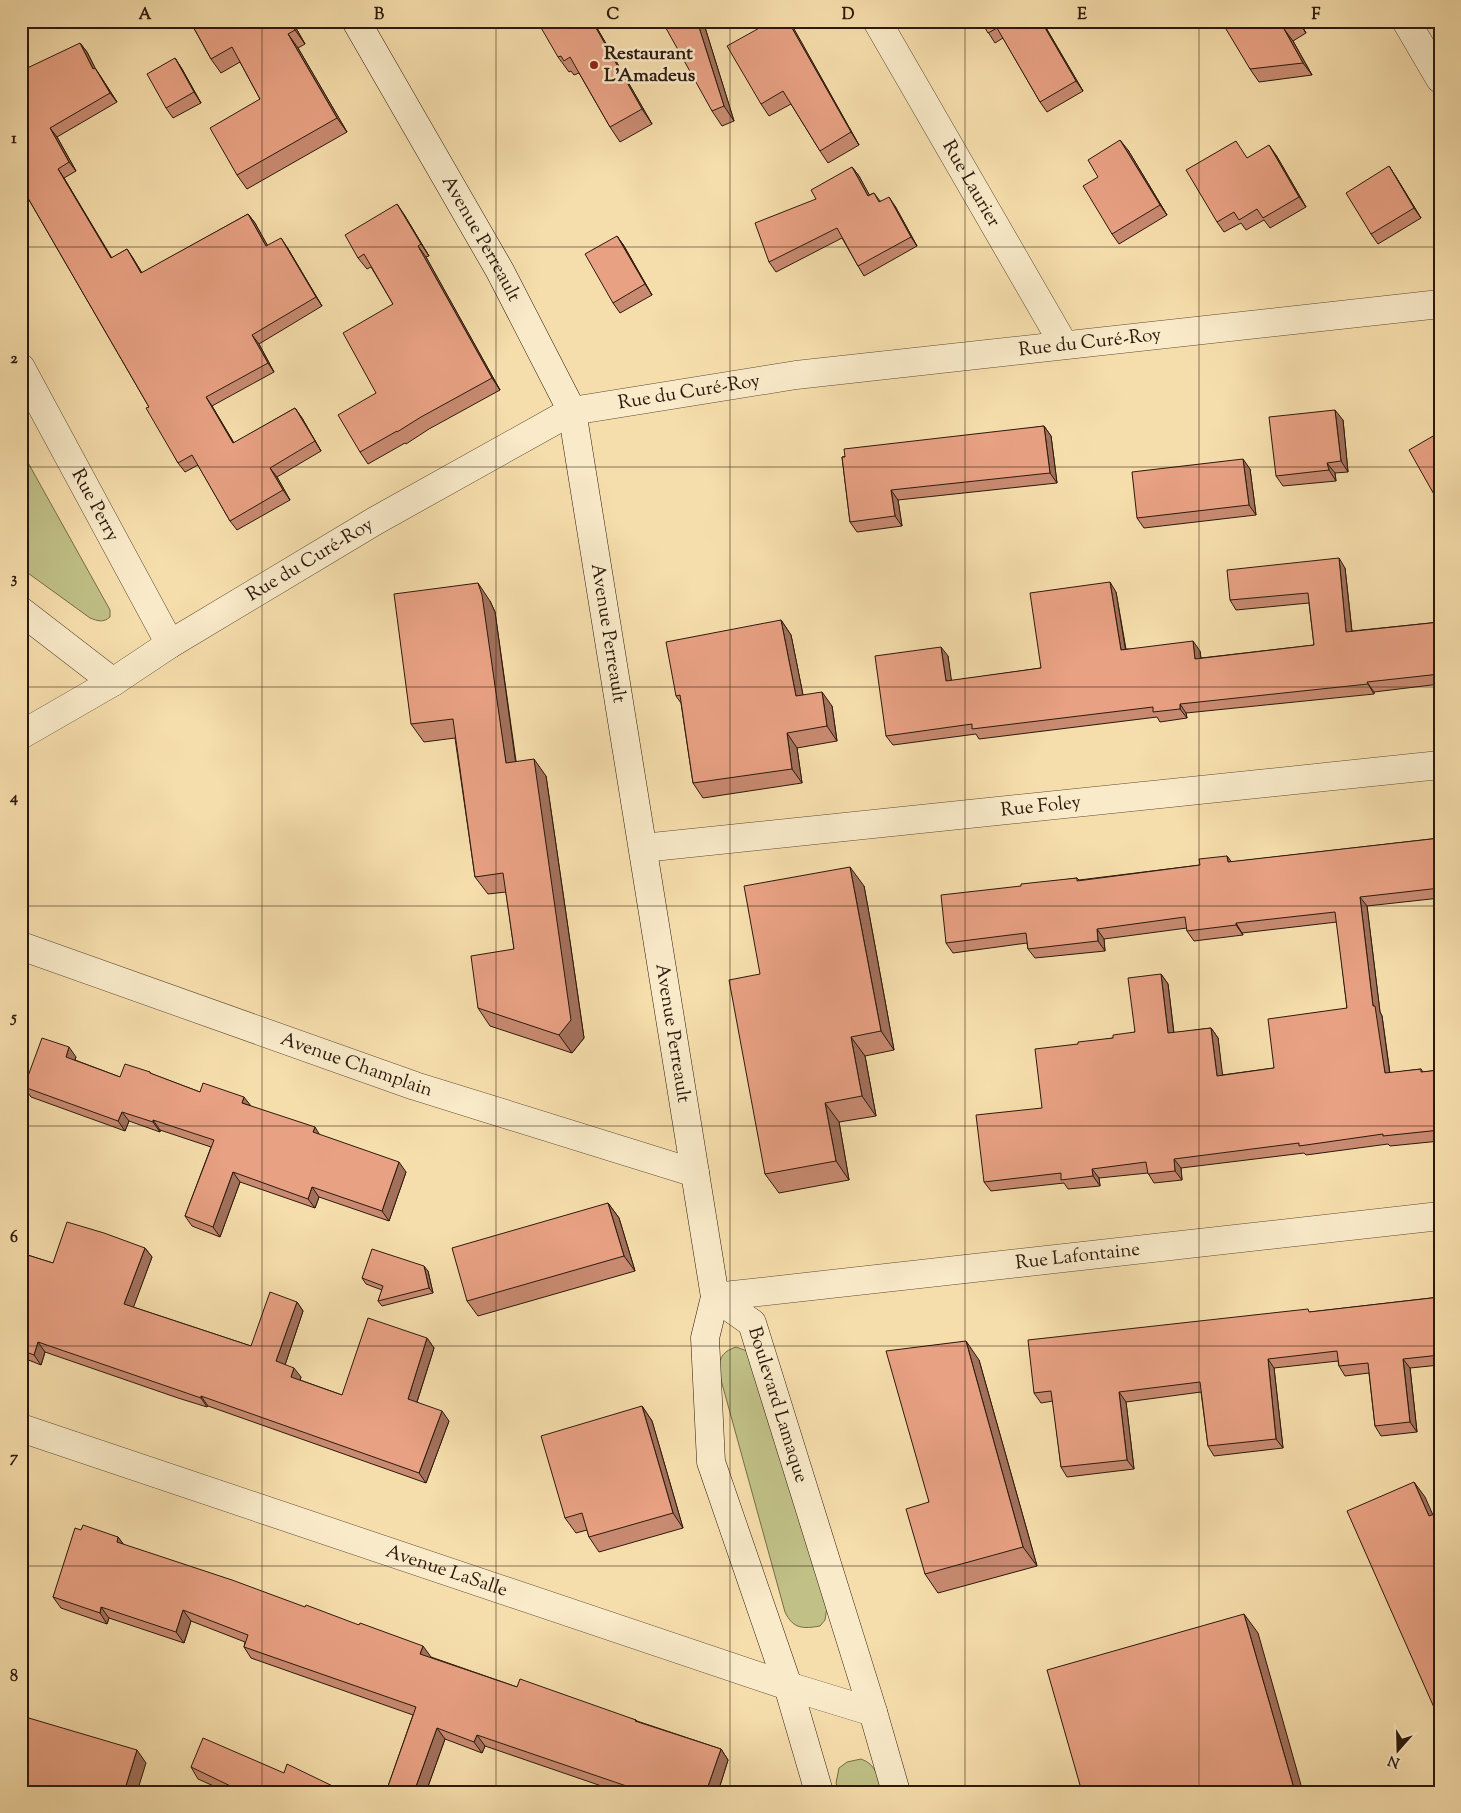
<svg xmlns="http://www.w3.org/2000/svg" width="1461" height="1813" viewBox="0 0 1461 1813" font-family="'Sorts Mill Goudy',serif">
<rect width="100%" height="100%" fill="#f6deac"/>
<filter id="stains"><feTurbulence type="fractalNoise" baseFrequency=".004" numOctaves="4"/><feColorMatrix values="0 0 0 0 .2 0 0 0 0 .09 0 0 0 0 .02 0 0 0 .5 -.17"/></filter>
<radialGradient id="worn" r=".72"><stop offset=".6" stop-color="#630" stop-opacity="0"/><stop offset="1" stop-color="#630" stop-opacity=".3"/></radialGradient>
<g fill="#c0c087" stroke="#766c4a">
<path d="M21 450 110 610V617C103 623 98 621 90 618L21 568Z"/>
<path d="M736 1347 750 1352 827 1607 825 1620 820 1626C803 1629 793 1629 785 1612L718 1369C720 1356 724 1351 736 1347Z"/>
<path d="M861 1759C876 1764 879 1778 883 1792H839L836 1783 839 1768 847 1762Z"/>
</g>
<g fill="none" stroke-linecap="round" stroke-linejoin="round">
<defs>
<g id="street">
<path id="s1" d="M877 21 1064 345"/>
<polyline points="1406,21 1440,79"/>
<path id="s2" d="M21 368 170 644"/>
<polyline points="21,611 113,682"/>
<path id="s3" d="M21 735 113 682 170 644 375 521 572 411 796 375 1440 304"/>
<path id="s4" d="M643 848 1440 765"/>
<path id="s5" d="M21 946 415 1086 695 1173"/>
<path id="s6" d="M715 1297 1440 1216"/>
<path id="s7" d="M21 1428 788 1686 873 1712"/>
</g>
<g id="secondary">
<path id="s8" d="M356 21 500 271 572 411 715 1297 705 1338 711 1462 788 1686 819 1792"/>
<path id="s9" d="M715 1297 752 1323 873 1712 896 1792"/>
</g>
</defs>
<use href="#street" stroke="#5e4a34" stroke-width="29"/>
<use href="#secondary" stroke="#2c190c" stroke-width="29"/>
<use href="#street" stroke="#f9eac9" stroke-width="28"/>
<use href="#secondary" stroke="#f9eac9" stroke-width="28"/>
</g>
<g fill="#c88a71" stroke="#2c190c">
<polygon points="21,21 34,21 21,28"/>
<polygon points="190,21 292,21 305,44 298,48 347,132 247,189 237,175 260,99 240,62 221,73 211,59"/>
<polygon points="593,21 652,124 620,142 610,127 579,73 574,75 571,71 569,72 558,57"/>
<polygon points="703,21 734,121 722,126 712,111"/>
<polygon points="772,21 789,21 859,145 828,163 820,151 791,104 769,116 761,104"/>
<polygon points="981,21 1042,21 1083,91 1047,112 1040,102 1003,38 995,43"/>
<polygon points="1240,21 1299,21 1306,33 1293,41 1312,75 1259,82 1250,69"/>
<polygon points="80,43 87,52 95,68 101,77 117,102 57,137 76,171 64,178 112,258 127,249 142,273 248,214 255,223 267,246 287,247 322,306 259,344 274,372 212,406 234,443 295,408 302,418 321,451 277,477 290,500 237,530 230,521 198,465 185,472 178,463 149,407 21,186"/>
<polygon points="175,58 182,69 201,103 173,118 166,108"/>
<polygon points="1128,150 1167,215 1119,244 1112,234 1098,177"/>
<polygon points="1276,155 1306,207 1270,228 1264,220 1246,230 1241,223 1224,232 1217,222 1247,158"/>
<polygon points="1389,166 1396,177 1421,218 1378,244 1371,234"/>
<polygon points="852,167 859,176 869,195 874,193 880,201 895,206 917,246 864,276 858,266 842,238 776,272 769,262 816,199"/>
<polygon points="397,204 405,216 429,256 426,257 500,390 429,429 406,444 405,443 368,464 360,452 376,393 393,304 371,267 367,269 358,258"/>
<polygon points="617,236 624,246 652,295 620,313 613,303"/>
<polygon points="1343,420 1348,472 1335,473 1336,481 1283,486 1276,476"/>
<polygon points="1044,426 1051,436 1057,483 898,500 902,526 857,532 850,522 842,457"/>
<polygon points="1250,469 1256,515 1144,528 1137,518"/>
<polygon points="1345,568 1352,631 1440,622 1440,684 1374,692 1374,694 1186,713 1187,718 1160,722 1157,717 979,739 976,734 893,745 886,736 948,656 951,681 1041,668 1116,592 1126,649 1200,651 1201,658 1314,645 1309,603 1236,610 1230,600"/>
<polygon points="490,601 495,612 516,761 546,776 584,1038 572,1053 490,1026 478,1008 514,949 506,892 488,894 475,877 455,738 424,742 411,724"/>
<polygon points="781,620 791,635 803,695 832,706 837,741 797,748 802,783 703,798 693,783 681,703 676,696"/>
<polygon points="1440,838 1440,898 1367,906 1380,1012 1382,1016 1390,1073 1421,1069 1423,1072 1440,1070 1440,1141 1390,1146 1388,1144 1306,1155 1304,1153 1181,1168 1182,1180 1154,1183 1148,1173 1099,1178 1100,1186 1068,1189 1064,1183 991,1191 984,1182 1042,1108 1078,1044 1113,1038 1135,1032 1161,974 1168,984 1174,1033 1211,1028 1218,1038 1222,1075 1274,1068 1347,1008 1337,922 1242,933 1243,935 1194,941 1187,931 1187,928 1104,939 1105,951 1035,958 1028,949 1027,943 953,953 946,943 1021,886 1077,878 1079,880 1200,865 1227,856 1231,862"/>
<polygon points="864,886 894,1050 865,1056 876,1116 839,1122 849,1180 779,1193 765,1174 760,974"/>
<polygon points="76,1057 75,1060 120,1077 150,1072 152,1074 200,1092 250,1106 406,1172 389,1221 319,1197 315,1208 240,1182 220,1237 192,1226 185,1216 211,1147 160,1130 160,1132 129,1121 125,1131 31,1097 24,1087"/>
<polygon points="608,1203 619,1218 635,1271 478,1316 467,1301"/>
<polygon points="145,1248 152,1257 133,1307 251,1346 297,1302 303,1311 285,1365 301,1377 300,1380 342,1395 427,1338 434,1348 417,1402 449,1421 426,1483 208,1406 207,1407 178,1398 45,1352 41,1365 21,1357 21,1253 53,1263"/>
<polygon points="428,1271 433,1293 382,1306 378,1301 382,1290 366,1284 362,1278"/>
<polygon points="1440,1297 1440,1365 1410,1368 1417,1432 1381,1436 1375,1426 1369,1373 1345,1376 1339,1366 1338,1361 1274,1368 1283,1448 1214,1456 1208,1446 1201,1392 1126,1402 1134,1469 1067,1477 1061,1467 1053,1401 1041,1403 1034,1393 1310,1312"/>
<polygon points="979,1360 1037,1566 938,1593 925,1574 929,1502"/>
<polygon points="642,1406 652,1421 683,1528 599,1552 589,1537 587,1530 576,1533 565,1518"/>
<polygon points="81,1530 118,1537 124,1545 431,1657 517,1687 636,1720 637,1721 721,1749 728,1760 718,1792 619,1792 485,1746 482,1753 445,1739 426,1792 386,1792 413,1715 251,1658 244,1647 245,1642 191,1621 184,1643 109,1618 107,1624 61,1608 53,1597"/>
<polygon points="191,1767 284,1773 345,1792 227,1792 198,1779"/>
</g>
<g fill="#a2715c" stroke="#2c190c">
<polygon points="290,21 292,21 305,44 295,30"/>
<polygon points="592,21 593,21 652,124 642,109"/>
<polygon points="697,21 703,21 734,121 724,106"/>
<polygon points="788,21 789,21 793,27 859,145 851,132"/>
<polygon points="1041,21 1042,21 1083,91 1076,81"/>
<polygon points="1298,21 1299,21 1306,33"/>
<polygon points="1284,29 1293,41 1312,75 1303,63"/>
<polygon points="288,34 298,48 347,132 337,118"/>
<polygon points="80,43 87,52 100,78 93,69"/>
<polygon points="175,58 182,69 201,103 194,92"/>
<polygon points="95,68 101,77 117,102 110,93"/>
<polygon points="50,128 57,137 76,171 69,162"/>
<polygon points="1120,140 1128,150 1167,215 1160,205"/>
<polygon points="1269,145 1276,155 1306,207 1299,197"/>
<polygon points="1389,166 1396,177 1421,218 1414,208"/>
<polygon points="852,167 859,176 875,205 868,196"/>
<polygon points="58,169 64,178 117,268 111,258"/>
<polygon points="889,197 895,206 917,246 911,237"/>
<polygon points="397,204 405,216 429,256 421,244"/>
<polygon points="248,214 255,223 273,255 266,246"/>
<polygon points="617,236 624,246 652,295 645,284"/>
<polygon points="281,238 287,247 322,306 316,297"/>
<polygon points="418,246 426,257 500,390 492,378"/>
<polygon points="127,249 133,258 148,283 141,273"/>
<polygon points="252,335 259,344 274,372 268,363"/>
<polygon points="206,397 212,406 240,453 233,443"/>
<polygon points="295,408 302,418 321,451 315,441"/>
<polygon points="1335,410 1343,420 1348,472 1341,461"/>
<polygon points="1044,426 1051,436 1057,483 1050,473"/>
<polygon points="1243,459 1250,469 1256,515 1249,505"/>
<polygon points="1327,463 1335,473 1336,481 1329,470"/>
<polygon points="270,468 277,477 290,500 283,490"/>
<polygon points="891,490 898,500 902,526 895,516"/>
<polygon points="1339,558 1345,568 1353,642 1346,632"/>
<polygon points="1110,582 1116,592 1127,659 1121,650"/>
<polygon points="478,583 490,601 495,612 518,780 506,763"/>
<polygon points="781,620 791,635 806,710 796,696"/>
<polygon points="1193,641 1200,651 1202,668 1195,659"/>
<polygon points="941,647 948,656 953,691 946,681"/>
<polygon points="1367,682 1374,692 1374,694 1368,684"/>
<polygon points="822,692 832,706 837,741 827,726"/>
<polygon points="1180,704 1186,713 1187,718 1180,709"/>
<polygon points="787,733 797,748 802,783 792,769"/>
<polygon points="534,759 546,776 584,1038 572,1053 559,1035"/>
<polygon points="1227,856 1234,865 1228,862"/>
<polygon points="850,867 864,886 894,1050 881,1031"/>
<polygon points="1360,897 1367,906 1380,1012 1382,1016 1391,1083 1385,1073 1373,1006"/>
<polygon points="1236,923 1242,933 1243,935 1236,925"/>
<polygon points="1097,929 1104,939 1105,951 1098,941"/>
<polygon points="1161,974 1168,984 1175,1043 1168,1033"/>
<polygon points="1211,1028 1218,1038 1224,1086 1217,1076"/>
<polygon points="851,1037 865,1056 876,1116 862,1096"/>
<polygon points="69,1047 76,1057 72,1067 66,1057"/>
<polygon points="244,1097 251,1106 242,1103"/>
<polygon points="825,1103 839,1122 849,1180 836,1161"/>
<polygon points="122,1112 129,1121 125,1131 118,1121"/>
<polygon points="153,1120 160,1130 160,1132 153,1122"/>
<polygon points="315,1127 321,1137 313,1132"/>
<polygon points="1174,1159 1181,1168 1182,1180 1175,1171"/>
<polygon points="399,1162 406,1172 389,1221 382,1211"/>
<polygon points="1092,1169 1099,1178 1100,1186 1093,1176"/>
<polygon points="233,1172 240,1182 220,1237 213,1227"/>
<polygon points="312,1187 319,1197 315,1208 308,1199"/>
<polygon points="608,1203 619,1218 635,1271 624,1256"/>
<polygon points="145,1248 152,1257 131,1314 124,1304"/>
<polygon points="424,1266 428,1271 433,1293 429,1288"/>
<polygon points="297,1302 303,1311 283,1371 276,1361"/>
<polygon points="427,1338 434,1348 415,1408 408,1399"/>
<polygon points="966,1341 979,1360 1037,1566 1023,1547"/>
<polygon points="38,1342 45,1352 41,1365 34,1355"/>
<polygon points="1268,1359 1274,1368 1283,1448 1276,1439"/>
<polygon points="1403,1359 1410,1368 1417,1432 1410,1422"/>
<polygon points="294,1368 301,1377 298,1387 291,1377"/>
<polygon points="1119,1392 1126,1402 1134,1469 1127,1460"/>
<polygon points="201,1396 208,1406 207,1407 201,1398"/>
<polygon points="642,1406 652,1421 683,1528 673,1513"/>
<polygon points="442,1411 449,1421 426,1483 419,1473"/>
<polygon points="1414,1482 1425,1497 1440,1531 1429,1516"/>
<polygon points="21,1510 28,1519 21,1539"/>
<polygon points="118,1537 126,1548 117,1542"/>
<polygon points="101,1607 109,1618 107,1624 100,1613"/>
<polygon points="183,1610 191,1621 184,1643 176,1632"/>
<polygon points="1244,1614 1258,1633 1303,1792 1295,1792"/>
<polygon points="423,1646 431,1657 428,1665 420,1654"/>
<polygon points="437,1728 445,1739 426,1792 414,1792"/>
<polygon points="477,1735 485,1746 482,1753 474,1742"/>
<polygon points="721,1749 728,1760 718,1792 706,1792"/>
<polygon points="137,1750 146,1763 137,1792 124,1792"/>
</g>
<g fill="#e8a183" stroke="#2c190c">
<polygon points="190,21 290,21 295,30 288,34 337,118 237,175 210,128 260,99 232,47 211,59"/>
<polygon points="541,21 592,21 642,109 610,127 570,57 564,61 561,56 558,57 540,26 543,24"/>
<polygon points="662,21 697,21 724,106 712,111"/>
<polygon points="772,21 788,21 851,132 820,151 783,91 761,104 727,46"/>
<polygon points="981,21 1041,21 1076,81 1040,102 997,28 988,33"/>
<polygon points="1240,21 1297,21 1284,29 1303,63 1250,69 1226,29"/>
<polygon points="80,43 93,69 95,68 110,93 50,128 69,162 58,169 111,258 127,249 141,273 248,214 266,246 281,238 316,297 252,335 268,363 206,397 233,443 295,408 315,441 270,468 283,490 230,521 192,455 178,463 146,408 149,407 21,186 21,71"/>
<polygon points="175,58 194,92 166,108 147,74"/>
<polygon points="1120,140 1160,205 1112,234 1083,186 1098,177 1088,160"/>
<polygon points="1236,141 1247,158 1269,145 1299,197 1263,218 1257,209 1239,220 1234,212 1217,222 1186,170"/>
<polygon points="1389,166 1414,208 1371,234 1346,193"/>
<polygon points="852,167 868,196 874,193 879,202 889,197 911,237 858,266 837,228 769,262 755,223 816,199 811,190"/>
<polygon points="397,204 421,244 418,246 492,378 421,417 397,432 397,431 360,452 338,415 376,393 343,333 393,304 364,254 358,258 345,235"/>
<polygon points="617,236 645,284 613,303 585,254"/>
<polygon points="1335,410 1341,461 1327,463 1329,470 1276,476 1269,417"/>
<polygon points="1044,426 1050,473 891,490 895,516 850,522 842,457 845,457 844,449"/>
<polygon points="1440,432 1440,505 1409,450"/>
<polygon points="1243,459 1249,505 1137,518 1132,472"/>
<polygon points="1339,558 1346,632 1440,622 1440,674 1367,682 1368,684 1180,704 1180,709 1153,712 1153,707 972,729 972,724 886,736 875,656 941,647 946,681 1041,668 1030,593 1110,582 1121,650 1193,641 1195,659 1314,645 1308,593 1230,600 1227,570"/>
<polygon points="478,583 482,595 506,763 534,759 571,1020 559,1035 478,1008 471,956 514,949 503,873 475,877 453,719 411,724 394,594"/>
<polygon points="781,620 796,696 822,692 827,726 787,733 792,769 693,783 680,695 676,696 666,642"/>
<polygon points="1440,838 1440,888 1360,897 1373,1006 1375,1006 1385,1073 1421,1069 1421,1072 1440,1070 1440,1130 1383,1136 1383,1134 1299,1146 1299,1143 1174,1159 1175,1171 1148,1174 1146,1162 1092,1169 1093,1176 1061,1180 1061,1173 984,1182 976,1115 1042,1108 1035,1049 1078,1044 1078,1042 1113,1038 1113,1035 1135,1032 1128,978 1161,974 1168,1033 1211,1028 1217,1076 1274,1068 1268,1019 1347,1008 1335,912 1236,923 1236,925 1187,931 1185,917 1097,929 1098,941 1028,949 1026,933 946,943 941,895 1021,886 1021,884 1077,878 1077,881 1200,865 1199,859 1227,856 1228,862"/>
<polygon points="850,867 881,1031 851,1037 862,1096 825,1103 836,1161 765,1174 729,980 760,974 744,886"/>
<polygon points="42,1038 69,1047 66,1057 120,1077 125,1064 150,1072 150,1073 200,1092 203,1083 244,1097 242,1103 315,1127 313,1132 399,1162 382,1211 312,1187 308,1199 233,1172 213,1227 185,1216 214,1140 153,1120 153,1122 122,1112 118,1121 24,1087"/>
<polygon points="608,1203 624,1256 467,1301 452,1248"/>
<polygon points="67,1222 104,1233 145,1248 124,1304 251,1346 270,1292 297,1302 276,1361 294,1368 291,1377 342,1395 368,1318 427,1338 408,1399 442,1411 419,1473 201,1396 201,1398 172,1388 38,1342 34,1355 21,1350 21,1253 53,1263"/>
<polygon points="372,1249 424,1266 429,1288 378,1301 383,1286 362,1278"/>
<polygon points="1440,1297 1440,1355 1403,1359 1410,1422 1375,1426 1368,1363 1339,1366 1337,1351 1268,1359 1276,1439 1208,1446 1200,1382 1119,1392 1127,1460 1061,1467 1051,1391 1034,1393 1028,1340 1308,1309 1309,1312"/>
<polygon points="966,1341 1023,1547 925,1574 906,1509 929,1502 886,1351"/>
<polygon points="642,1406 673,1513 589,1537 582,1513 565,1518 541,1436"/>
<polygon points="1414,1482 1429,1516 1440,1512 1440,1721 1347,1511"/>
<polygon points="83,1525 118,1537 117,1542 232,1580 305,1607 306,1605 359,1625 360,1623 423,1646 420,1654 517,1687 520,1679 636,1720 635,1721 721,1749 706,1792 644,1792 477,1735 474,1742 437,1728 414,1792 386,1792 416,1707 244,1647 248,1635 183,1610 176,1632 101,1607 100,1613 53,1597 75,1528 81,1530"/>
<polygon points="1244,1614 1295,1792 1082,1792 1047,1670"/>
<polygon points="21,1713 22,1714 22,1716 137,1750 124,1792 21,1792"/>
<polygon points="203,1738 284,1773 287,1764 345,1792 243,1792 191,1767"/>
</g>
<path fill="none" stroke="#2c190c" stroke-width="1" stroke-opacity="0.55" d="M262 21V1792M496 21V1792M730 21V1792M965 21V1792M1199 21V1792M21 247H1440M21 467H1440M21 687H1440M21 906H1440M21 1126H1440M21 1346H1440M21 1566H1440"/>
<circle fill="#8f2418" stroke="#f9eac9" stroke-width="2" cx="594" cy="65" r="5"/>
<g text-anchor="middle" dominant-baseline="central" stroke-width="5" stroke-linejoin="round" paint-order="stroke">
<g font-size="19" font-weight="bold" fill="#2c190c" stroke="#f9eac9" text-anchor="start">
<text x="604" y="54">Restaurant<tspan x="604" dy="22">L'Amadeus</tspan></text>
</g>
<g font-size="19" fill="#2c190c" stroke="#f9eac9">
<text stroke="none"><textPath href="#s1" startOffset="188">Rue Laurier</textPath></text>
<text stroke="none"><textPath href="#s8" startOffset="251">Avenue Perreault</textPath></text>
<text stroke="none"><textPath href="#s3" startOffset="1162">Rue du Curé-Roy</textPath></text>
<text stroke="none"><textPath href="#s3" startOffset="758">Rue du Curé-Roy</textPath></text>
<text stroke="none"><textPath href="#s2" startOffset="156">Rue Perry</textPath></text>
<text stroke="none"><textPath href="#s3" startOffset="338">Rue du Curé-Roy</textPath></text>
<text stroke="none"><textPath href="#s8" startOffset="671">Avenue Perreault</textPath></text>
<text stroke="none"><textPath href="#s4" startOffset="400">Rue Foley</textPath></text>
<text stroke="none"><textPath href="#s8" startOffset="1076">Avenue Perreault</textPath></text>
<text stroke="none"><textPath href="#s5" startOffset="356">Avenue Champlain</textPath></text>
<text stroke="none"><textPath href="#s6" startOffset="365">Rue Lafontaine</textPath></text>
<text stroke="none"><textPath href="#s9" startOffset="131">Boulevard Lamaque</textPath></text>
<text stroke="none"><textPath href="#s7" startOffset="449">Avenue LaSalle</textPath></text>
</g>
</g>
<rect width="1461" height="1813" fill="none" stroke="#f6deac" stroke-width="55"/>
<g transform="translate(1398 1750) rotate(200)" stroke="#f9eac9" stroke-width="4" paint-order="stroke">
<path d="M0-4L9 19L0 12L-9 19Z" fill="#2c190c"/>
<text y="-8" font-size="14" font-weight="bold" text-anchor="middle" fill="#2c190c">N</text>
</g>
<rect x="28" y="28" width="1406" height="1758" fill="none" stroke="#2c190c" stroke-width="2"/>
<g font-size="16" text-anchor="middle" font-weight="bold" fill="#2c190c">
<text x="145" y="19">A</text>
<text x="379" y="19">B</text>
<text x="613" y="19">C</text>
<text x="848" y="19">D</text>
<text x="1082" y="19">E</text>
<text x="1316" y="19">F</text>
<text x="14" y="143">1</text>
<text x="14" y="363">2</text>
<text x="14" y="583">3</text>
<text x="14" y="802">4</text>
<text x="14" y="1022">5</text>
<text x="14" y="1242">6</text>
<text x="14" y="1462">7</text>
<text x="14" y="1681">8</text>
</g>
<rect width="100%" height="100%" filter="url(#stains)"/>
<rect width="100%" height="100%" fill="url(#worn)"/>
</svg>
